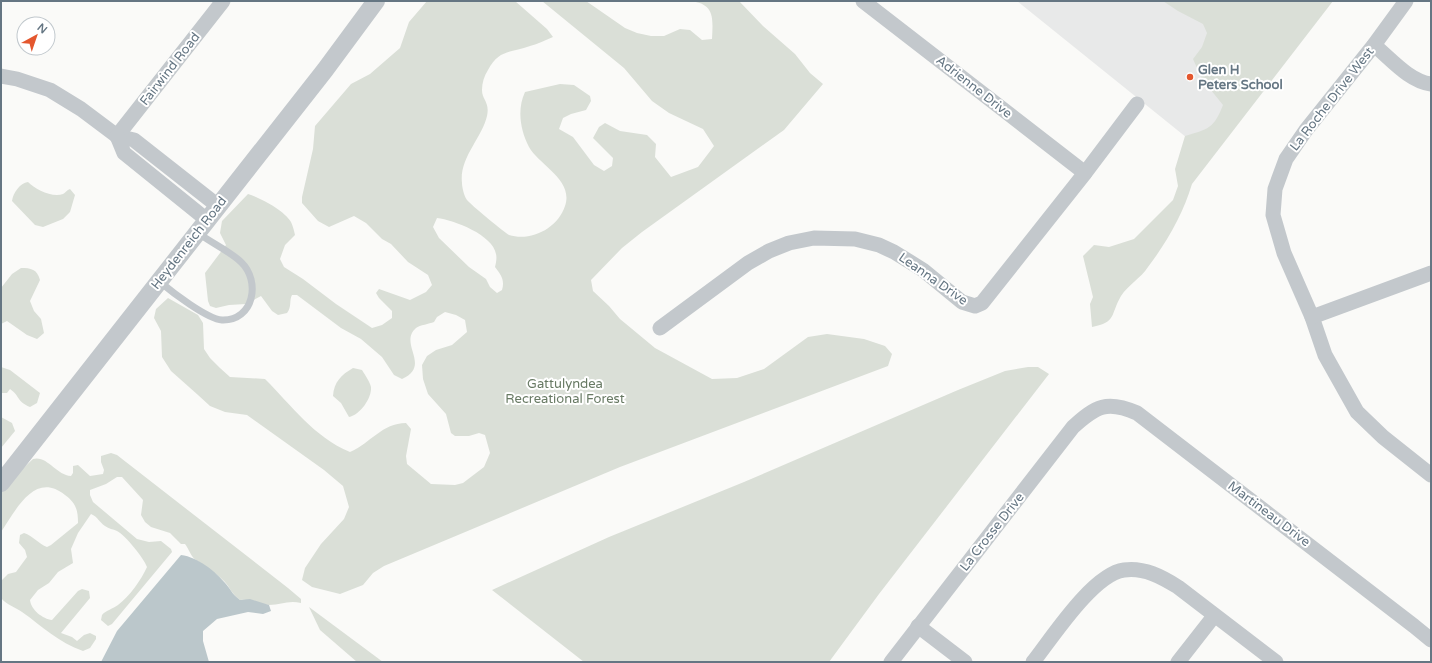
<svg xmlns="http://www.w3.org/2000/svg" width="1432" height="663" viewBox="0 0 1432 663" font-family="'Varela Round',sans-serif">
<rect width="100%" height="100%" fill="#fafaf8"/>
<polygon fill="#e8e9e9" points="1017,1 1327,1 1207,154"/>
<g fill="#dadfd7" fill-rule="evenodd">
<path d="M427 1H515L547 29 553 37C545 40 538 44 530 46 511 53 499 49 488 70 484 76 482 83 482 90 482 100 490 102 487 116 482 138 459 158 462 183 462 187 464 196 467 200 470 204 505 233 509 235 531 242 558 228 565 206 574 180 539 165 529 147 520 130 517 109 525 92L560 84 574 85 590 96 591 101 586 110 571 114 563 118 559 129 573 137 594 165 604 171 612 166 613 158 593 138 599 127 605 123 620 131 647 135 656 144 655 157 671 177 698 167 714 146 703 129 669 113 652 101 624 68 542 1H586L625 28 637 33 651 36H664L680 29 690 30 702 40 712 39C713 18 715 3 689 1H739L763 26 795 54 810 73 823 84 784 130 642 232 622 248 591 280 593 291 609 306 620 319 655 348 712 379 737 378 764 369 808 337 827 334 864 339 885 346 892 354 888 366 620 467 384 566 373 573 363 585 340 594 312 587 302 580 305 568 321 544 344 519 349 507 343 486 324 470 247 415 225 412 210 406 198 395 171 371 162 357 161 331 154 318 156 309 168 298 198 315 203 323 204 349 210 358 220 368 230 377 265 379C292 406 314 437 350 452 371 443 382 423 406 423L411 429 406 456 407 464 431 484 455 485 463 483 484 467 490 453 485 435 479 433 469 436H455L451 433 446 414 428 394 423 379 422 365 427 356 436 350 452 345 467 332 465 320 456 315 445 312 437 317 434 322C429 324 420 325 416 328 398 344 432 365 402 379L394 375 382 357 361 339 341 328 297 295H292C289 300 292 307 287 313L278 315 272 311 261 296 246 304 229 305 216 308 210 306 208 301 205 273 226 245 220 233 222 221 248 194C260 198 284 210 291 222 293 226 294 231 295 235L285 245 280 259 284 267 303 279 336 304 372 328 382 325 392 318V311L379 298 376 293 379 289 410 300 426 292 432 285 428 275 408 262 391 244 382 239 366 223 354 216 329 227 318 221 302 203V197L313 149 315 126 351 84 370 74 400 48 409 22ZM437 218C454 220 493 235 496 254 497 258 496 263 495 267 501 275 505 280 502 290L497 293 490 287 486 279 469 267 439 238 433 227Z"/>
<path d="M1163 1H1333L1192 184C1183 214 1167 242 1148 267 1141 278 1128 285 1121 296 1110 315 1117 322 1092 327L1090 304 1093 297 1083 256 1094 245 1109 247 1134 239 1173 200 1178 186 1175 169 1185 136C1209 129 1214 128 1223 105L1202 79 1193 59 1202 47 1207 33 1203 24 1178 11Z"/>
<path d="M28 182C35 189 52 198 63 194 65 193 67 190 70 189L75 195 70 212 63 219 43 227 35 225 12 201C13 193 20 183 28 182Z"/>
<path d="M21 268C31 268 37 269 40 280L30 301 34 311 41 319 44 333 37 339 27 335 7 321 1 324V288L12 274Z"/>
<path d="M1 367 10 370 40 393 37 403 30 407C16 401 21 397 10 389L7 393H1Z"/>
<polygon points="1028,367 1038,367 1049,374 879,594 829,662 584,662 492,590 609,537 744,482 958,390 1005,371"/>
<path d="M353 368 362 370C365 375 370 382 371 387 372 398 360 415 349 417L341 403 333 396C334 382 341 375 353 368Z"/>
<polygon points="1,417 12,423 15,431 1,448"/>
<path d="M111 453 117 455 288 588 301 599V603C288 600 281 605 269 605 259 604 251 599 240 600 231 593 231 589 224 581 216 573 205 566 196 560 191 557 189 549 185 544H181L170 533 151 527 145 522 141 515 143 500 122 477H117L106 484 90 490V495L93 502 137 539 149 542 161 541 171 549 172 552 112 624 108 626 101 620 102 615C106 610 113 609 118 605 130 596 141 580 147 567 144 558 125 535 117 531 113 529 109 529 105 526 99 522 98 517 91 514L78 533 71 549 73 563 58 572 49 583 38 590 30 600C31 610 43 619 52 620L78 591 82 589 89 591 90 598 61 633 72 637 77 641 84 635 90 633 96 636V639L90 648 83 651C59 643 42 626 22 612 15 607 7 605 1 598V581L8 574 16 572 27 557 25 550 19 543 20 535 24 533C33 536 39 544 47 547L51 545 78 523C78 510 76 503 65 495 34 470 15 512 1 532V489L33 459C47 455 56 475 71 476L73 473V466L78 465 90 476 103 474 104 470 101 462V456Z"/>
<polygon points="309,607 383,662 357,662 320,630"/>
</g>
<path fill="#bbc7cb" d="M181 555C198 557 216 572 226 584 232 591 231 593 240 600L250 599 269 605 271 611 263 614 248 612 217 619 203 631V641L209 662H101L117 631Z"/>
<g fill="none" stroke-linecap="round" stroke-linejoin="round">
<path stroke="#c3c8cc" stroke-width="7" d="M160 282C172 292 207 319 222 320 254 321 261 281 241 262 231 252 210 242 198 233"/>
<g stroke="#c3c8cc" stroke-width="15">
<polyline points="863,1 1085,173"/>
<polyline points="1406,1 1374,45 1306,130 1286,159 1275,189 1273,215 1284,253 1312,317 1325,355 1357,412 1383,437 1431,475"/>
<path d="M1374 45C1391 59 1409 81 1431 84"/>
<polyline points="1,76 17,79 50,90 81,109 117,136 134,140 218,206"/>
<polyline points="117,136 223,1"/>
<polyline points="117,136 124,153 207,220"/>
<polyline points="1312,317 1431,273"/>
<polyline points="660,328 748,263 769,251 789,243 814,238 855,239 879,245 894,252 923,270 962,302 975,306 982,303 1085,173 1137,104"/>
<polyline points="918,626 965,662"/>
<path d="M891 662 1073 427C1096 406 1107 400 1137 413L1414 626 1431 640"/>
<path d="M1033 662C1052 638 1093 574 1124 570 1144 567 1162 577 1178 587L1276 662"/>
<polyline points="1178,662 1214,616"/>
</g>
<polyline stroke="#c3c8cc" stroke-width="18" points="1,483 325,70 376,1"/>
</g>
<circle fill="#e4572e" stroke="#fff" stroke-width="1.5" cx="1190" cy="77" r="4"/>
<g text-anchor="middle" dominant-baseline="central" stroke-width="4" stroke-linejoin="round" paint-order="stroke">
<g font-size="13" fill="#657683" stroke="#fff">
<text transform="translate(170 69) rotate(-52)">Fairwind Road</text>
<text transform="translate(974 87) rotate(38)">Adrienne Drive</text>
<text transform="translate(1332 99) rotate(-52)">La Roche Drive West</text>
<text transform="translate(189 243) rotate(-52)">Heydenreich Road</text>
<text transform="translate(933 279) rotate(35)">Leanna Drive</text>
<text transform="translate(1269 514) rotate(37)">Martineau Drive</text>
<text transform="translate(992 532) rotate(-52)">La Crosse Drive</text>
</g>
<g font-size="13" font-weight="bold" fill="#657683" stroke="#fff" text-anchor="start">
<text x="1198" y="70">Glen H<tspan x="1198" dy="15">Peters School</tspan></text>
</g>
<g font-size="13" fill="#687a64" stroke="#fff">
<text x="565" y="384">Gattulyndea<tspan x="565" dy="15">Recreational Forest</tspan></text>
</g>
</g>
<rect width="1432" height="663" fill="none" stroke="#657683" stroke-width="4"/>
<g transform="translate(36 36) rotate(40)"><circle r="19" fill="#ffffff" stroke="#c1c8cd"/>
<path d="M0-3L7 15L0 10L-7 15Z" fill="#e4572e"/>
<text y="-6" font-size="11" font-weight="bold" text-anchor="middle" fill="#657683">N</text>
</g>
</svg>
